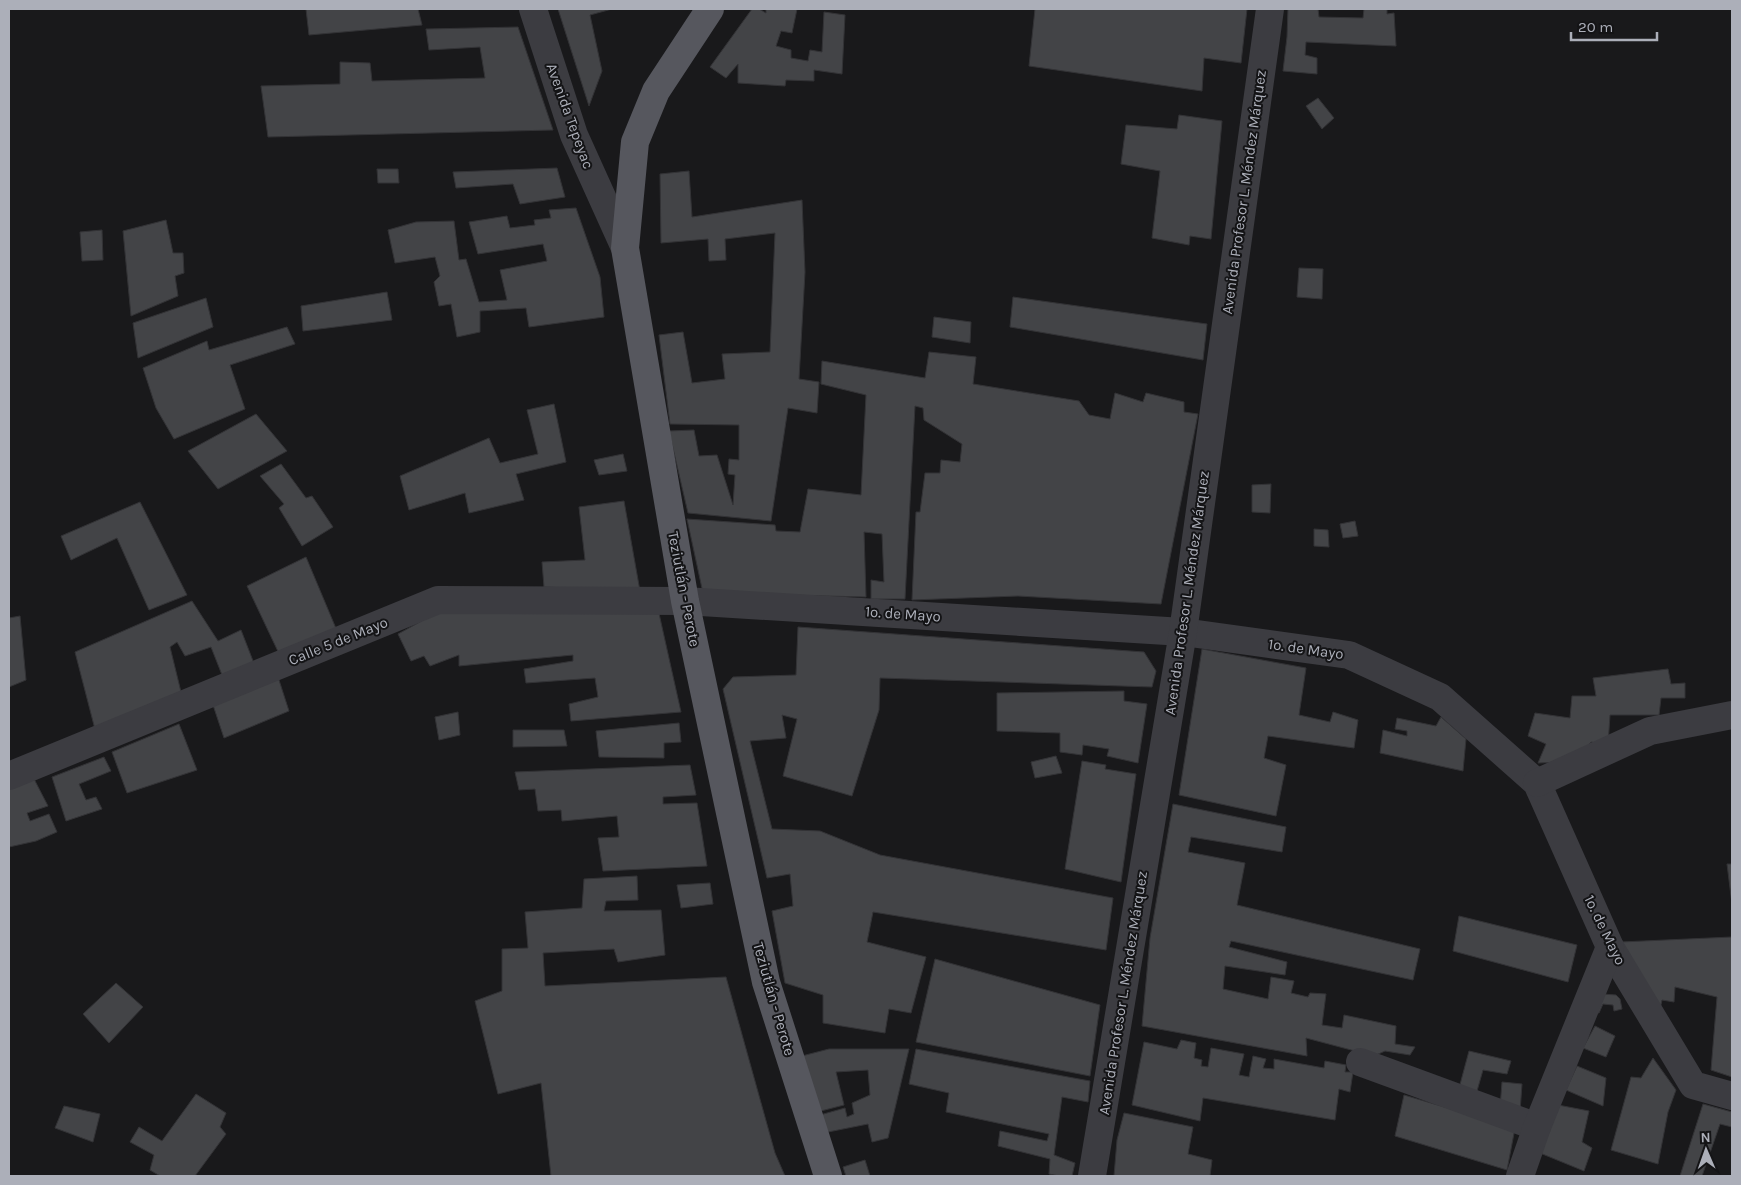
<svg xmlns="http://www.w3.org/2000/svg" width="1741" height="1185" viewBox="0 0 1741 1185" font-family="Karla,sans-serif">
<rect width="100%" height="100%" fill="#19191b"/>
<g fill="#434447" stroke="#333336">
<polygon points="306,9 418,9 422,25 309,35"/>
<polygon points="558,9 612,9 590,15 602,71 589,106"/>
<polygon points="752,9 759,9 766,13 766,9 797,9 792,33 781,31 776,46 791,50 791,58 808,61 810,50 822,52 824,12 845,15 842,74 814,70 814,81 786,80 785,86 738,83 738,64 726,78 710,67"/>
<polygon points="1035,9 1247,9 1241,63 1204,58 1202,91 1029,66"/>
<polygon points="1288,9 1318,9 1319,17 1363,18 1364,9 1387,9 1387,14 1394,13 1396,46 1306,42 1305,55 1317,58 1317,74 1283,71 1287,37"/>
<polygon points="518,27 553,130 268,137 261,86 340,84 340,62 370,63 372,81 485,78 480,47 429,50 426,29"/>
<polygon points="1318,98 1334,118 1322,129 1306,106"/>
<polygon points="1179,115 1222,121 1211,239 1190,236 1189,245 1152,238 1160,171 1121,164 1126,125 1177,129"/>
<polygon points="557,168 565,197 520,204 513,184 456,188 453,172"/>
<polygon points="377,169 398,169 399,183 378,183"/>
<polygon points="689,171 692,217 802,200 805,272 799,379 819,382 817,413 788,408 771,521 688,513 669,431 694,430 699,456 717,455 733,505 735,475 728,474 729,459 739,460 739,425 670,424 659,335 683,332 692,383 725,379 722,354 770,352 775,233 725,239 726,260 709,261 708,239 661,243 660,174"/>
<polygon points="576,208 600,277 604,317 529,327 526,308 480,311 480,332 457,337 451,304 439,306 434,282 440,276 435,257 395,263 388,230 416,222 454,221 459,260 466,259 479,302 507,300 500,270 547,261 543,244 478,254 469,222 507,216 510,228 535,225 534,220 551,218 549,210"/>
<polygon points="166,220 173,253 183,253 184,273 175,276 178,296 131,316 123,231"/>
<polygon points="102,230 103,260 82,261 80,232"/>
<polygon points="1299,268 1323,269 1322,299 1297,297"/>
<polygon points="387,292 392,320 303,331 301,306"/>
<polygon points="1013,297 1207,324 1203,360 1010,327"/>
<polygon points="206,298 213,327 138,358 133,323"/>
<polygon points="934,317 971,322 970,343 932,337"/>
<polygon points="287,327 295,344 230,365 245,409 174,439 156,408 143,368 207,341 209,350"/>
<polygon points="929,352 976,357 973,384 1079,401 1089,415 1110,419 1115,393 1143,402 1146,393 1184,402 1184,412 1198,414 1161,604 1018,596 912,600 916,512 920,512 925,473 940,473 941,460 960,462 962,444 924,420 923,408 915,406 905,599 871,599 871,580 884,582 882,534 864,532 866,597 703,593 687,519 775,525 776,531 800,532 808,489 861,495 866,395 821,384 822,361 925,378"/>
<polygon points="554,404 566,462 516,474 524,500 469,513 465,493 409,510 400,476 489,438 500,463 538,454 527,410"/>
<polygon points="256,414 287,451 218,489 188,451"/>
<polygon points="623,454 627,471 599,475 594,460"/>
<polygon points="281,464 306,498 312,496 333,527 302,546 279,508 284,504 260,476"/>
<polygon points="1271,484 1270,513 1252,512 1252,485"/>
<polygon points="624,501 640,591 544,587 542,562 585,560 579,507"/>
<polygon points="140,502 187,595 149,610 117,538 71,560 61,536"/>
<polygon points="1355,521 1358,536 1343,538 1340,524"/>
<polygon points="1314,529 1328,530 1329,547 1314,546"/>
<polygon points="306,557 340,638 282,660 247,586"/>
<polygon points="192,601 218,641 241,630 255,666 224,680 211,647 185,656 177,642 170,647 181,692 97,737 75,652"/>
<polygon points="447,607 658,609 681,712 571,721 569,704 598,697 595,678 526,683 524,669 573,661 573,655 459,666 459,655 430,666 424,656 411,661 398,634"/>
<polygon points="20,616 26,680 9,687 9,618"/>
<polygon points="798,627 1144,652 1156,671 1152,687 880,678 879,710 852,796 783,776 797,719 782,715 786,738 750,741 772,829 820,831 880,855 1113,898 1106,950 873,912 867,942 926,957 911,1013 889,1009 885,1033 823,1023 823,995 785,983 772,911 793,906 790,874 767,878 723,689 733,677 796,675"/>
<polygon points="1202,649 1306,668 1299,715 1330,722 1333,712 1358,720 1354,748 1268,736 1264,758 1286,765 1276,816 1179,795"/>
<polygon points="1668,669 1671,684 1685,683 1685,698 1661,698 1659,715 1610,715 1608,745 1591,742 1584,750 1561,762 1538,763 1546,744 1528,736 1535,713 1570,718 1572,696 1596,696 1593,678"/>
<polygon points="278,677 289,711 224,738 212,702"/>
<polygon points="1124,691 1124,701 1147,704 1138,763 1107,756 1109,749 1083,745 1082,755 1060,752 1060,733 997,731 997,693"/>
<polygon points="458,712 460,735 439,740 435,717"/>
<polygon points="1441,717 1466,739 1463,771 1380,753 1383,730 1407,736 1407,731 1395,729 1397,718 1436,726"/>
<polygon points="679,723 681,742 664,743 664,758 599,757 596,731"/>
<polygon points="179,724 197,770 127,793 112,752"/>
<polygon points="513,730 564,730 567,746 513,747"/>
<polygon points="1056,756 1062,773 1035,778 1031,762"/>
<polygon points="104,757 111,771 79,784 86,800 96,797 102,809 66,821 52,777"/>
<polygon points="1082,761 1106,765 1105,769 1136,774 1121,882 1065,869"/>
<polygon points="690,765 696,795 663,797 663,804 697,803 707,866 603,871 598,838 619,837 617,816 562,821 561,810 538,811 535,789 519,790 515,772"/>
<polygon points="33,777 48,806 27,813 30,821 49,814 57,832 36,841 9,847 9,785"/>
<polygon points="1173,804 1286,827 1282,852 1191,837 1188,852 1245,863 1237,905 1420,949 1413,980 1231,941 1229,947 1287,962 1285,975 1225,966 1223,989 1268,999 1271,977 1294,981 1291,993 1308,997 1310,993 1326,994 1322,1025 1342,1028 1344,1015 1396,1026 1395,1044 1415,1047 1410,1055 1385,1051 1374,1056 1306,1038 1307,1056 1142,1026 1150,938"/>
<polygon points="1727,864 1732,864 1732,904"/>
<polygon points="637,876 638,900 606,901 604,911 661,910 665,955 618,962 614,949 543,953 545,986 726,977 775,1153 785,1176 551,1176 541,1083 498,1094 475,1001 502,991 502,949 528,948 525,912 582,908 584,879"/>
<polygon points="710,883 713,904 681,908 677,885"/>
<polygon points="1459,916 1577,945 1568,982 1453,951"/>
<polygon points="1732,937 1732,1077 1711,1070 1717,997 1675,987 1674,1002 1662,1000 1659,1014 1621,942"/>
<polygon points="935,959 1100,1005 1090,1076 916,1042"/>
<polygon points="116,983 143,1007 109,1043 83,1014"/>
<polygon points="1602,994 1616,995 1620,999 1622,1009 1614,1011 1613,1005 1603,1004 1599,1013 1591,1011"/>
<polygon points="1595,1026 1615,1036 1606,1057 1583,1048"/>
<polygon points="1181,1040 1196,1043 1194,1058 1202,1060 1201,1066 1208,1067 1211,1048 1244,1054 1239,1075 1249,1077 1253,1056 1266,1059 1263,1068 1274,1069 1274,1059 1324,1068 1325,1061 1346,1065 1345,1072 1353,1072 1350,1092 1339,1089 1335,1120 1203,1098 1200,1121 1132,1105 1144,1042 1177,1049"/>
<polygon points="829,1049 909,1049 888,1138 872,1142 868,1124 828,1132 820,1115 845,1108 847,1117 854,1114 852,1103 870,1095 868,1070 836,1072 844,1105 813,1113 798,1057"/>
<polygon points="916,1049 1090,1081 1088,1102 1062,1097 1054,1155 1075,1163 1072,1176 1059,1176 1049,1174 1050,1159 998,1146 1000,1131 1047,1141 1049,1134 946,1112 949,1093 909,1084"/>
<polygon points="1469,1051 1511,1061 1507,1074 1483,1070 1475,1098 1458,1092"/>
<polygon points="1653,1058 1676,1090 1668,1112 1658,1164 1611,1150 1631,1077 1641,1078"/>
<polygon points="1577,1066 1606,1078 1603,1106 1566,1090"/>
<polygon points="1502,1082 1522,1084 1520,1112 1500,1108"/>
<polygon points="196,1094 226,1113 220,1127 226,1134 195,1176 160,1176 150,1170 154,1155 130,1142 139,1127 162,1141"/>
<polygon points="1404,1095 1515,1128 1507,1170 1395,1136"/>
<polygon points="1703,1104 1732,1112 1732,1127 1720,1124 1702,1176 1680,1176"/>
<polygon points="1558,1105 1589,1111 1582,1142 1592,1148 1584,1171 1540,1153"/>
<polygon points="64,1106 100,1114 93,1142 55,1128"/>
<polygon points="1124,1113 1193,1127 1188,1154 1212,1160 1210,1176 1114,1176 1117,1140"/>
<polygon points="865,1160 870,1176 846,1176 843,1167"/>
</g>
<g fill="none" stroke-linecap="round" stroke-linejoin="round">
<g stroke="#3c3c41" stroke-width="28">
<polyline points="533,9 574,135 625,248"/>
<polyline points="9,776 438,600 685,601 1183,632 1349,655 1440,697 1537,783 1610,947 1693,1085 1732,1096"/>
<polyline points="1537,783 1650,731 1732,715"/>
<polyline points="1360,1062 1537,1127"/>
<polyline points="1092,1176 1183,632 1270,9"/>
<polyline points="1520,1176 1537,1127 1610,947"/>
</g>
<polyline stroke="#56575e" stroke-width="28" points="710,9 656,91 635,142 625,248 685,601 766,982 828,1176"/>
</g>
<g text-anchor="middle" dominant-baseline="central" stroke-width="4" stroke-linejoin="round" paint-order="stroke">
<g font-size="15" fill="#acafb9" stroke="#141416">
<text transform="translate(570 116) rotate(70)">Avenida Tepeyac</text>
<text transform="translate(1244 192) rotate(-82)">Avenida Profesor L. Méndez Márquez</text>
<text transform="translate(684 589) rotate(79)">Teziutlán - Perote</text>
<text transform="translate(1187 593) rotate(-82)">Avenida Profesor L. Méndez Márquez</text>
<text transform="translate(903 614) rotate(4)">1o. de Mayo</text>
<text transform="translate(338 641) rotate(-22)">Calle 5 de Mayo</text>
<text transform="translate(1306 649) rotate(8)">1o. de Mayo</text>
<text transform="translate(1605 930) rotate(64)">1o. de Mayo</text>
<text transform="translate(1123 993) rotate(-81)">Avenida Profesor L. Méndez Márquez</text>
<text transform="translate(774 999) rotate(74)">Teziutlán - Perote</text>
</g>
</g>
<rect width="1741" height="1185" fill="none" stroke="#acafb9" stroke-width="20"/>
<g transform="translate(1706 1150) rotate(358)" stroke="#141416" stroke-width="4" paint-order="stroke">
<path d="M0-4L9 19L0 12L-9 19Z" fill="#acafb9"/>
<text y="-8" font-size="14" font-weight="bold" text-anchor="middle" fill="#acafb9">N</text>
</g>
<path d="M1571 32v8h86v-8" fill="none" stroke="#acafb9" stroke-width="2.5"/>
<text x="1578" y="32" font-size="15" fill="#acafb9" stroke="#141416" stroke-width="4" paint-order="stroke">20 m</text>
</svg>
